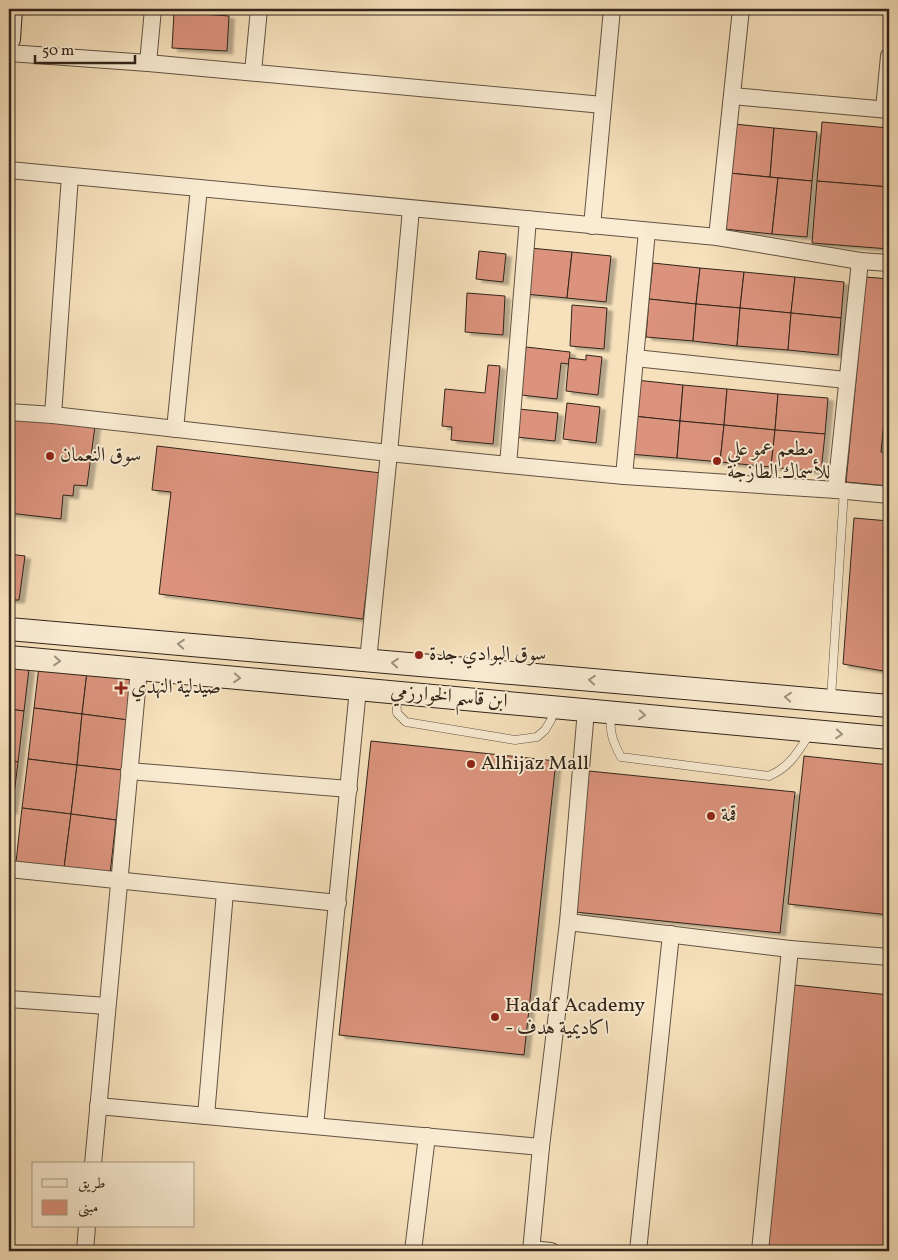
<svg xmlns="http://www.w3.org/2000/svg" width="898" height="1260" viewBox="0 0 898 1260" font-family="Vollkorn,Amiri,serif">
<defs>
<filter id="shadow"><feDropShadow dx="5.5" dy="3" stdDeviation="1" flood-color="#0004"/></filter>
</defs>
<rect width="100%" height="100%" fill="#f6e1bc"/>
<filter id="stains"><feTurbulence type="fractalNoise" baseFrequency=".004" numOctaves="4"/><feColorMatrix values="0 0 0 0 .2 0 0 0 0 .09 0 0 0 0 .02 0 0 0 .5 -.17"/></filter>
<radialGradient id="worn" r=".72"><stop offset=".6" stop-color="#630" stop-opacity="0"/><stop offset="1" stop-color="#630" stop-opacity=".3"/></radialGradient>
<g fill="#db937d" stroke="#312419" filter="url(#shadow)">
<polygon points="174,12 229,16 227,51 172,48"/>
<polygon points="822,122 889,128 889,187 817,181"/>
<polygon points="734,124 774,128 770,177 729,173"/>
<polygon points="774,128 817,132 812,181 770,177"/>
<polygon points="729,173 778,178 772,234 724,229"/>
<polygon points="778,178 812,181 807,237 772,234"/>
<polygon points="817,181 889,187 889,249 812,243"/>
<polygon points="530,248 572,252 567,298 525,294"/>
<polygon points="479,251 506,254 503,282 476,279"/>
<polygon points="572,252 611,256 606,302 567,298"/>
<polygon points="653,263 700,268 696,304 649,299"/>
<polygon points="700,268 744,272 740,308 696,304"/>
<polygon points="744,272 795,277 791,313 740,308"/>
<polygon points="795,277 844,282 841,318 791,313"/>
<polygon points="866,277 889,279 889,366 881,452 889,453 889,486 846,482"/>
<polygon points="467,293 505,296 503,335 465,332"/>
<polygon points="649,299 696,304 693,341 646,337"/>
<polygon points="696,304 740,308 737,346 693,341"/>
<polygon points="572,305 607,308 604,349 570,346"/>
<polygon points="740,308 791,313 788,350 737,346"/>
<polygon points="791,313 841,318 838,355 788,350"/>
<polygon points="526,347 570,352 569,364 561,363 557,399 521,395"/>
<polygon points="586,355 602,357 598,395 566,391 569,358 586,360"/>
<polygon points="488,365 500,366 493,444 451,440 452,427 442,426 445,389 485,393"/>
<polygon points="636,380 683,385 680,421 633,416"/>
<polygon points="683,385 727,389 724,425 680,421"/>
<polygon points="727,389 778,394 775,430 724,425"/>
<polygon points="778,394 828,398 825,434 775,430"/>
<polygon points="567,403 600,407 596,443 563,439"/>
<polygon points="519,409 558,413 555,441 516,437"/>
<polygon points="633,416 680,421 677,458 629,454"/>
<polygon points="9,419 95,426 87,486 74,485 73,496 63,495 61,519 9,513"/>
<polygon points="680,421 724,425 720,462 677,458"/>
<polygon points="724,425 775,430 771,467 720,462"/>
<polygon points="775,430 825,434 821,472 771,467"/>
<polygon points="157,446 381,473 363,619 159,594 171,492 152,490"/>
<polygon points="854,518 889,521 889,672 843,664"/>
<polygon points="9,554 25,556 19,600 9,600"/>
<polygon points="39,666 87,672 82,714 34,708"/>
<polygon points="9,667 29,669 24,711 9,709"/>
<polygon points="87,672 133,678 128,720 82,714"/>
<polygon points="34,708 82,714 77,765 28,759"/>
<polygon points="9,709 24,711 18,762 9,760"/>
<polygon points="82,714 128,720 122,770 77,765"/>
<polygon points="371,741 556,761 524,1055 339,1035"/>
<polygon points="804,756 889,765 889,915 788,904"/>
<polygon points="28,759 77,765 71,814 22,808"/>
<polygon points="9,760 18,762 12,811 9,811"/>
<polygon points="77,765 122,770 116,820 71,814"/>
<polygon points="589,771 795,792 780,933 575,912"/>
<polygon points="22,808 71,814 64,868 16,862"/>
<polygon points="71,814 116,820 110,874 64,868"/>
<polygon points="794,985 889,995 889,1251 767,1251"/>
</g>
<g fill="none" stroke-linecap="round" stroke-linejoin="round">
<defs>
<g id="lane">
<polyline points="396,696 397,713 406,722 515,740 537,737 545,730 551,720 554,709"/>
<polyline points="831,699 844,490"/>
<path d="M611 714C609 732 613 742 621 757L769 776C790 767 797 753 809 735"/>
</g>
<g id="street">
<polyline points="9,53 148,63 603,105"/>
<polyline points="148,63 153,9"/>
<polyline points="253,72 259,9"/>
<polyline points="732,96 889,110"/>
<polyline points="884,109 889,56"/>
<polyline points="9,170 717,237 860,261 889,263"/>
<polyline points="592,226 612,9"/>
<polyline points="717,237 741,9"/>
<polyline points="635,358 846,380"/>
<polyline points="9,412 53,415 389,453 508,465 624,476 836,490 889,495"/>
<polyline points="53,415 70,176"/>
<polyline points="175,429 199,188"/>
<polyline points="508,465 528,219"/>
<polyline points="624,476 647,231"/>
<polyline points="836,490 860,261"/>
<polyline points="368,661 389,453 411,209"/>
<polyline points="129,771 349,789"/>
<polyline points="9,869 338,903"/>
<polyline points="568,922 790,949 889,957"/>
<polyline points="9,999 107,1006"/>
<polyline points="98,1106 541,1147"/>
<polyline points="206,1116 225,892"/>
<polyline points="315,1126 358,689"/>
<polyline points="93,1164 139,669"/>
<polyline points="531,1249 551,1251"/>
<polyline points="85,1251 87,1226"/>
<polyline points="413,1251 427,1136"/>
<polyline points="531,1251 541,1147 568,922 586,710"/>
<polyline points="638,1251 671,934"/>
<polyline points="760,1251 790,949"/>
</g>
<g id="secondary">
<polyline points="9,39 11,9"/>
<polyline points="9,629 889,706"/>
<polyline points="9,657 889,738"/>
</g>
</defs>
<use href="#lane" stroke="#625342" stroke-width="9"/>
<use href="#street" stroke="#625342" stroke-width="18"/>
<use href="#secondary" stroke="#312419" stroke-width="24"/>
<use href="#lane" stroke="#f9ecd3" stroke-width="8"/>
<use href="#street" stroke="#f9ecd3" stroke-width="16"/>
<use href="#secondary" stroke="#f9ecd3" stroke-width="22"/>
</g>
<defs><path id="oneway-chevron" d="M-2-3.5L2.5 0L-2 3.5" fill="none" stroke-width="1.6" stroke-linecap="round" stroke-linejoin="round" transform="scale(1.25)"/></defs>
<g stroke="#9f927f">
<use href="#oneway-chevron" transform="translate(181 644) rotate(-175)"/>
<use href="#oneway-chevron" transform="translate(57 661) rotate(5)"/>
<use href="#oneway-chevron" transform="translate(395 663) rotate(-175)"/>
<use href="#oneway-chevron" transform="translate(237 678) rotate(5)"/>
<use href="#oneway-chevron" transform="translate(592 680) rotate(-175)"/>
<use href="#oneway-chevron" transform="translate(788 697) rotate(-175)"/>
<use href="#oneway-chevron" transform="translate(642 715) rotate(5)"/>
<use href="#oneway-chevron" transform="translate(839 734) rotate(5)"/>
</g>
<g fill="#8f2418" stroke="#f9ecd3" stroke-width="2">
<circle cx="50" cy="456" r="5"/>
<circle cx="717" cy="461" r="5"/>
<circle cx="419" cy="655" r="5"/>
<path d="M118.5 680.5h5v5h5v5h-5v5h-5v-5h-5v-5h5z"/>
<circle cx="471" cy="764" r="5"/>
<circle cx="711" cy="816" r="5"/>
<circle cx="495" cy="1017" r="5"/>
</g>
<g text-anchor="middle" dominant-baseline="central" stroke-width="4" stroke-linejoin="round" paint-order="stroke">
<g font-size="20" fill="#312419" stroke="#f9ecd3" text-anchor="start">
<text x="727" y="450">مطعم عمو علي<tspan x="727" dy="23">للأسماك الطازجة</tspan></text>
<text x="60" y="456">سوق النعمان</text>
<text x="429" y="655">سوق البوادي جدة</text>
<text x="131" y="688">صيدلية النهدي</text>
<text x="481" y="764">Alhijaz Mall</text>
<text x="721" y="816">قمة</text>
<text x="505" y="1006">Hadaf Academy<tspan x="505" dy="23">- اكاديمية هدف</tspan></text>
</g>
<g font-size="20" fill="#312419" stroke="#f9ecd3">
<text transform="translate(449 697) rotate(5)">ابن قاسم الخوارزمي</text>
</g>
</g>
<rect width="898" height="1260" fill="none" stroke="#f6e1bc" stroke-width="30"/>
<rect x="10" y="10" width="878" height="1240" fill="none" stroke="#312419" stroke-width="2.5"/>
<rect x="15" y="15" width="868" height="1230" fill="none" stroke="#312419"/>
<rect x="32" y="1162" width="162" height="65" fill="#f9ecd3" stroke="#a99c89"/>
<rect x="42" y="1179" width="25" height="8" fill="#f9ecd3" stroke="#a99c89"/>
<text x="78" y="1188" font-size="15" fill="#312419">طريق</text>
<rect x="42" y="1200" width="25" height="15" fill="#db937d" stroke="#a99c89"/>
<text x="78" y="1212" font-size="15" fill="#312419">مبنى</text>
<path d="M35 55v8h100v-8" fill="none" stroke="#312419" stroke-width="2.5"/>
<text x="42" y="55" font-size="15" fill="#312419" stroke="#f9ecd3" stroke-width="4" paint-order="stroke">50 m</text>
<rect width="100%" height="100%" filter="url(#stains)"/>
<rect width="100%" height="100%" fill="url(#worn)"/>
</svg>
